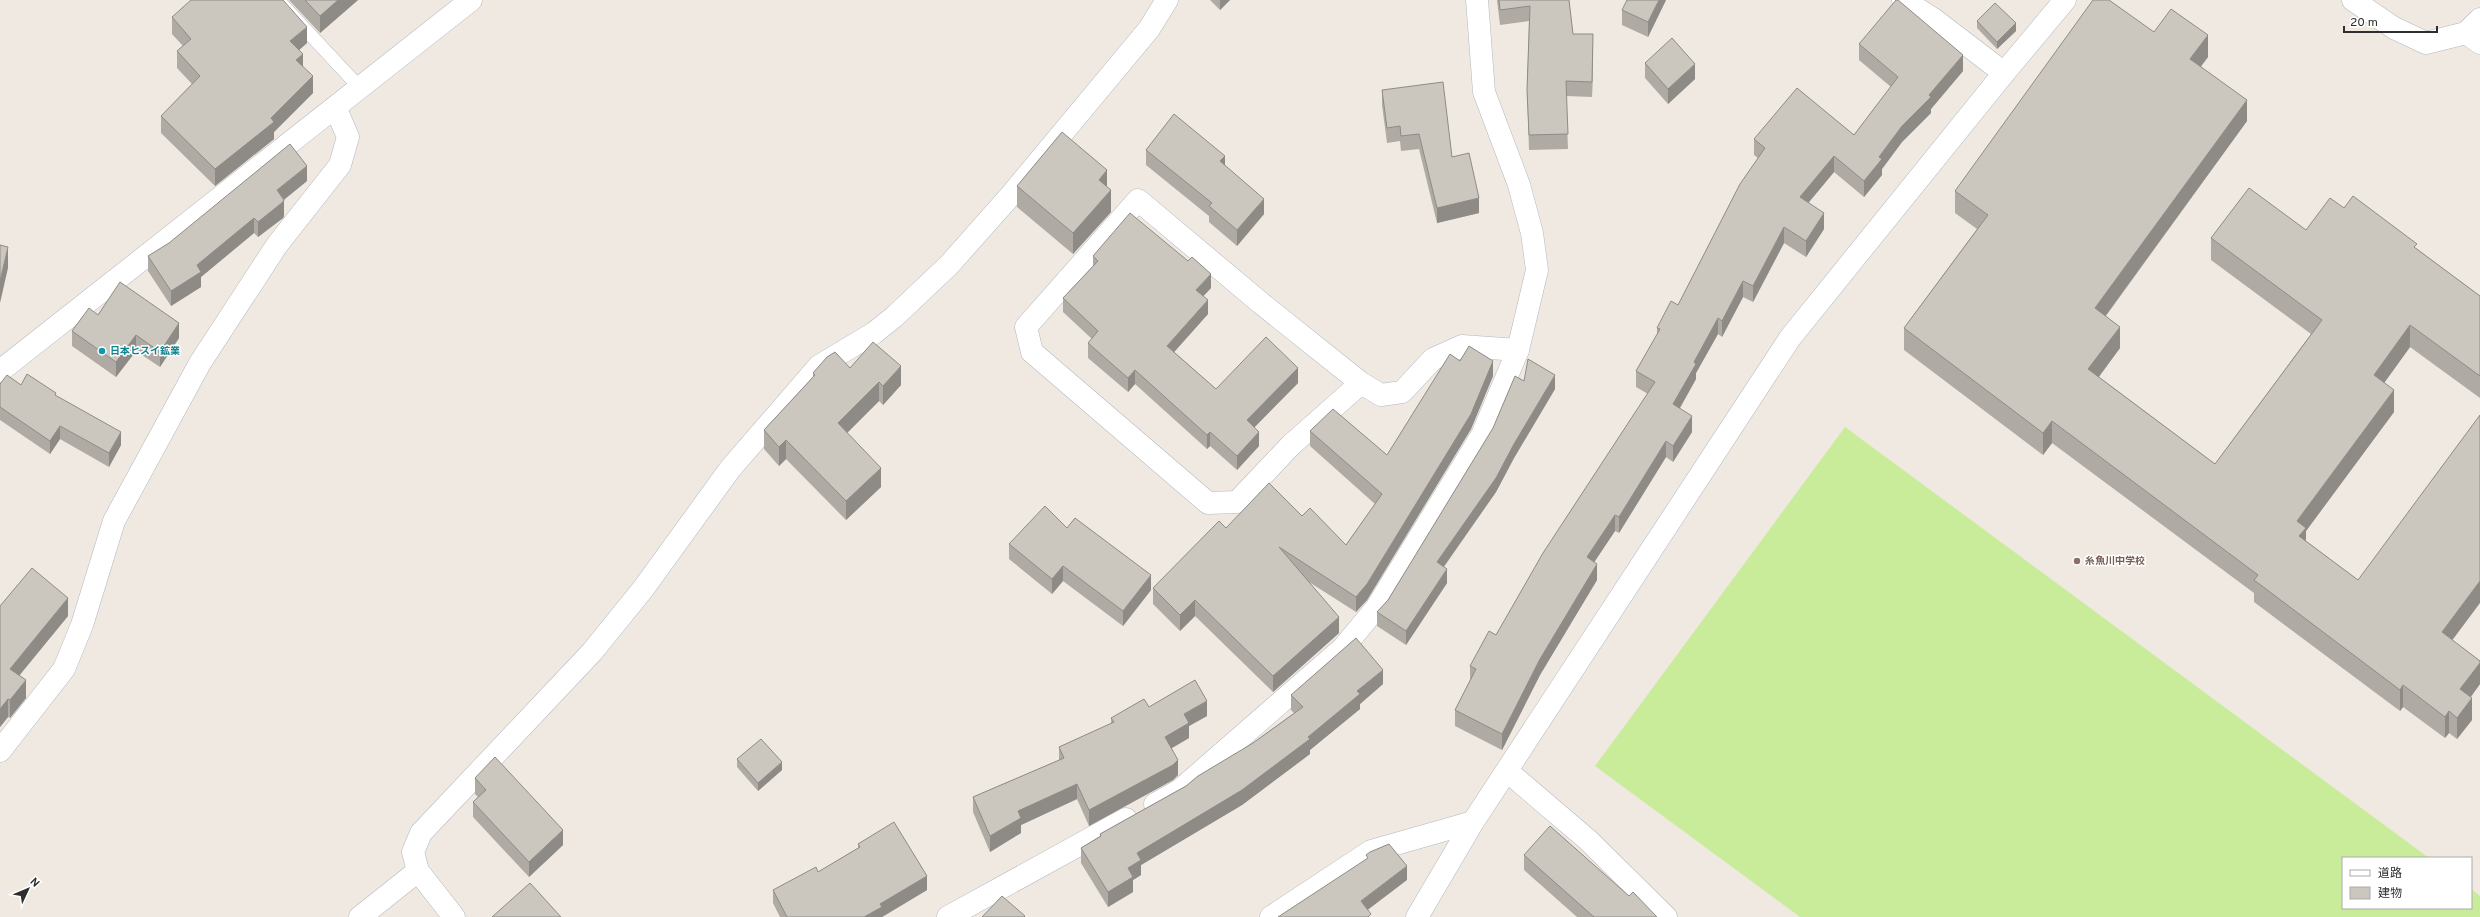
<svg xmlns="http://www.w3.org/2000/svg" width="2480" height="917" viewBox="0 0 2480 917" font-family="Overpass,'Noto Sans JP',sans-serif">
<rect width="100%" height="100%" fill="#efe9e1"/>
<polygon fill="#c9ec9a" points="1845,427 2429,858 2343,858 2343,908 2471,908 2471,889 2480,896 2480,917 1800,917 1595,766"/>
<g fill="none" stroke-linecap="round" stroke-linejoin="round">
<defs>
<polyline id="lane" points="278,0 361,89"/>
<g id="street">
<polyline points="1903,0 1932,18 2004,73"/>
<polyline points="2466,33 2480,43"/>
<polyline points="1361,383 1291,445 1237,502 1208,503 1032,352 1026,327 1138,200 1262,304 1361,383 1381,395 1402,392 1433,359 1462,346 1518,350"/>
<polyline points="0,751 64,669 82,625 114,521 200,363 277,245 340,165 348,137 336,109"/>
<polyline points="1507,771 1588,840 1666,917"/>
<polyline points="1155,804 1180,790 1343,648 1377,607 1482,435 1518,350 1537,270 1532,233 1519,185 1484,92 1477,0"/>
<polyline points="360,917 418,871"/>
<polyline points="454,917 418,871 413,852 421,833 592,652 643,589 730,469 819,366 874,333 894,317 949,265 1011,195 1149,29 1167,0"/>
<polyline points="948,917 1126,819"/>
<polyline points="1271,917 1371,851 1473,822"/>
</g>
<g id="secondary">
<polyline points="2353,0 2394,28 2426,43 2466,33 2480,19"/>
<polyline points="0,371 471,0"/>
<polyline points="1417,917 1473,822 1790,338 2004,73 2065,0"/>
</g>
</defs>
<use href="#lane" stroke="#b4b7c1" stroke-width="14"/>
<use href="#street" stroke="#b4b7c1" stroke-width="23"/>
<use href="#secondary" stroke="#b4b7c1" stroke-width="23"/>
<use href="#lane" stroke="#fff" stroke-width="13"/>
<use href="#street" stroke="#fff" stroke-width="22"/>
<use href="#secondary" stroke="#fff" stroke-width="22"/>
</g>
<g fill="#afaba4">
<polygon points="289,0 358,0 320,33"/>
<polygon points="1210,0 1230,0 1220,10"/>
<polygon points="1497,0 1569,0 1573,34 1593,49 1592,97 1566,96 1568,149 1529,150 1527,90 1529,21 1500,25"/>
<polygon points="1666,0 1648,37 1622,25 1622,10"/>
<polygon points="172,17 307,43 299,50 303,66 313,93 274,132 274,139 215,186 161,133 161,116 192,84 177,68 177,51 183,46 172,34"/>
<polygon points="1977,21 2016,31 1997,49 1977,28"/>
<polygon points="2154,32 2208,57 2201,66 2247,121 2106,316 2120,348 2099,377 2215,464 2311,334 2211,260 2211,238 2306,230 2344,208 2417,249 2480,296 2480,398 2410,347 2384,383 2394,412 2306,531 2306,541 2358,580 2452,640 2480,661 2480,684 2471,697 2472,720 2457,739 2449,733 2445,738 2403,707 2400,711 2254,602 2254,593 2052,443 2043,455 1904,350 1904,328 1977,229 1955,213 1955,191"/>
<polygon points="1859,44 1963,71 1931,109 1931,113 1902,142 1882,169 1882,175 1864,197 1834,172 1808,203 1824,229 1806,257 1784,243 1753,302 1743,297 1722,337 1718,334 1696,373 1696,379 1680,408 1692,432 1673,462 1666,457 1619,533 1615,531 1594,562 1597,580 1540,675 1502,750 1455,726 1455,710 1470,680 1470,666 1496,635 1648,394 1636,387 1636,371 1657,335 1657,328 1678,305 1758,158 1754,155 1754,139 1854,135 1891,87 1859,60"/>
<polygon points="1645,63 1695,79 1668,104 1645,78"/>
<polygon points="1382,90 1452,157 1479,213 1437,223 1419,149 1401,151 1400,141 1387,143 1382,105"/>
<polygon points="1146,150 1225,165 1264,214 1237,246 1209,222 1209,216 1146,165"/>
<polygon points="307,181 284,200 284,216 283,218 258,237 254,233 201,277 201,287 171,306 148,271 148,256"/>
<polygon points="1017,186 1107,187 1111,212 1073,254 1017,207"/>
<polygon points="1093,256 1211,288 1203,296 1208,314 1174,352 1216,389 1298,383 1254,427 1259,446 1237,470 1210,446 1207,449 1135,384 1128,392 1088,358 1088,343 1092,339 1063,312 1063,298 1093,266"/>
<polygon points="98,315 179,338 160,367 136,351 116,377 72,346 72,331"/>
<polygon points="1460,361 1493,376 1471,429 1367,600 1356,612 1309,582 1339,633 1273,692 1195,616 1180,631 1153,604 1153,588 1226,528 1302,516 1346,545 1375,504 1310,446 1310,431 1387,455"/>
<polygon points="850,368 901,385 883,405 879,401 847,433 881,487 846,520 786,459 779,466 764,449 764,430 813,377 813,373"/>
<polygon points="1524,381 1555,389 1514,458 1496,492 1444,567 1447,583 1406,645 1377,626 1377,612 1388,600"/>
<polygon points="0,384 21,385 56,396 121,445 109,467 60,439 50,454 0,420"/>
<polygon points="1067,528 1151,590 1123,626 1063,581 1052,594 1009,559 1009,544"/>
<polygon points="0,606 68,616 19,675 26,698 10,718 8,717 0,727"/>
<polygon points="1383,684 1360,704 1360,709 1310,750 1310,754 1242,805 1141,865 1141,875 1133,880 1133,892 1108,907 1081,863 1081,848 1100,836 1100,834 1186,786 1253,743 1294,713 1291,710 1291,695"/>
<polygon points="1207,716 1189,726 1189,738 1172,748 1178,775 1173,780 1089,826 1077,799 1021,825 1021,833 990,852 973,812 973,797 1059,760 1059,747 1111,724 1111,718"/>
<polygon points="737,759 782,770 758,791 737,767"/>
<polygon points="475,778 563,845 529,877 473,817 473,802 478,797 475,794"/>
<polygon points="858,844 927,890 882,917 780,917 773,903 773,890 818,872 858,848"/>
<polygon points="1524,855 1629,896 1657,917 1577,917 1524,870"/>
</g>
<g fill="#8e8b86">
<polygon points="338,0 358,0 320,33 320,16"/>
<polygon points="1220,0 1230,0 1220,10"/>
<polygon points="1659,0 1666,0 1648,37 1648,22"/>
<polygon points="2016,23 2016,31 1997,49 1997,42"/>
<polygon points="307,27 307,43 290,58 290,41"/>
<polygon points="1593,34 1593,49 1592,97 1592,82"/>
<polygon points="2208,35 2208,57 2190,81 2190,59"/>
<polygon points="303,54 303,71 296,60"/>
<polygon points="1963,55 1963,71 1931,109 1931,113 1902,142 1882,169 1882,175 1864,197 1864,181 1879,157 1902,126"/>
<polygon points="1695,64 1695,79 1668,104 1668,89"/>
<polygon points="313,76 313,93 274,132 274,139 215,186 215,169 271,118"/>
<polygon points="2247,100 2247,121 2095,330 2095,308"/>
<polygon points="1225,156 1225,171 1220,161"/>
<polygon points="1834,156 1834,172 1800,213 1800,197"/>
<polygon points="307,166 307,181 277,205 277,190"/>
<polygon points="1107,170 1107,192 1099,180"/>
<polygon points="1111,190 1111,212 1073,254 1073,233"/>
<polygon points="1479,198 1479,213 1437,223 1437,208"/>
<polygon points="1264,199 1264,214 1237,246 1237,230"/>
<polygon points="284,200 284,216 283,218 258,237 258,222"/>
<polygon points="1824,213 1824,229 1806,257 1806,241"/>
<polygon points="254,218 254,233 201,277 201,287 171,306 171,291 197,265"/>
<polygon points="1784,227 1784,243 1753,302 1753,286"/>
<polygon points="8,247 8,268 0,303 0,281"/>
<polygon points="1211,274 1211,288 1196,304 1196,290"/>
<polygon points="1743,281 1743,297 1722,337 1722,321"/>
<polygon points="1208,300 1208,314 1167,360 1167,346"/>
<polygon points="1718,318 1718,334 1696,373 1696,379 1673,420 1673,404 1694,362"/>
<polygon points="179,323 179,338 160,367 160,352"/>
<polygon points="2410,325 2410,347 2374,397 2374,375"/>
<polygon points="2120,327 2120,348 2088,391 2088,369"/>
<polygon points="136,335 136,351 116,377 116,362"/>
<polygon points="1493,361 1493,376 1471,429 1367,600 1356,612 1356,597"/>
<polygon points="901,366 901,385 883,405 883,386"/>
<polygon points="1298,368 1298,383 1247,435 1247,420"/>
<polygon points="1135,370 1135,384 1128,392 1128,378"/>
<polygon points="1555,375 1555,389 1514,458 1496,492 1437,576 1437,562 1514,444"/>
<polygon points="879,382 879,401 838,442 838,423"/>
<polygon points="2394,390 2394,412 2306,531 2306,550 2299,558 2297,521"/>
<polygon points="1692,416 1692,432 1673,462 1673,446"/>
<polygon points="2052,421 2052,443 2043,455 2043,433"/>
<polygon points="60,426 60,439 50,454 50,441"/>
<polygon points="121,432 121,445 109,467 109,453"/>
<polygon points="1210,432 1210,446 1207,449 1207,435"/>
<polygon points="1259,432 1259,446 1237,470 1237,456"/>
<polygon points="786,440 786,459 779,466 779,447"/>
<polygon points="1666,441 1666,457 1619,533 1619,517"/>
<polygon points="881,468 881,487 846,520 846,501"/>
<polygon points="1615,515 1615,531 1587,573 1587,557"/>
<polygon points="1597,564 1597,580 1540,675 1502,750 1502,734 1540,659"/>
<polygon points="1063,566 1063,581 1052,594 1052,579"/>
<polygon points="1447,569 1447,583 1406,645 1406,631"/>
<polygon points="1151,575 1151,590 1123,626 1123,611"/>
<polygon points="2480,581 2480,603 2442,654 2442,632"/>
<polygon points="68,598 68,616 10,687 10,669"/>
<polygon points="1195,600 1195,616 1180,631 1180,615"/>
<polygon points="1339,617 1339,633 1273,692 1273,676"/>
<polygon points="2480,663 2480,684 2460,711 2460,689"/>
<polygon points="1383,670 1383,684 1360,704 1360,709 1310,750 1310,754 1242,805 1141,865 1141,875 1133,880 1133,892 1108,907 1108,892 1128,868 1137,853 1308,737 1357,691"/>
<polygon points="26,680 26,698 10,718 10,700"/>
<polygon points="2403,685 2403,707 2400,711 2400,690"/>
<polygon points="2472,698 2472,720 2457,739 2457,718"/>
<polygon points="8,699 8,717 0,727 0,709"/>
<polygon points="1207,701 1207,716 1189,726 1189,738 1165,752 1165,737 1184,714"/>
<polygon points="2449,711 2449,733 2445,738 2445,717"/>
<polygon points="1178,760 1178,775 1173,780 1089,826 1089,810"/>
<polygon points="782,762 782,770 758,791 758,783"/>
<polygon points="1077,784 1077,799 1021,825 1021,833 990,852 990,836 1018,811"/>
<polygon points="563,830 563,845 529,877 529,862"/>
<polygon points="1407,866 1407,880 1361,915 1361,901"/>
<polygon points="927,876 927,890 882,917 864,917 880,904"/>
</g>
<g fill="#cbc7bf" stroke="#8e8b86">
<polygon points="191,0 283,0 307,27 290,41 303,54 296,60 313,76 271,118 274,122 215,169 161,116 200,76 177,51 191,39 172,17"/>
<polygon points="305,0 338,0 320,16"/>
<polygon points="1499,0 1569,0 1573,34 1593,34 1592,82 1566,81 1568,134 1529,135 1527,90 1530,6 1500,10"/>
<polygon points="1627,0 1659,0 1648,22 1622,10"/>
<polygon points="1896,0 1898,0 1963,55 1929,95 1931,97 1902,126 1879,157 1882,159 1864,181 1834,156 1800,197 1824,213 1806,241 1784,227 1753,286 1743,281 1722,321 1718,318 1694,362 1696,364 1673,404 1692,416 1673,446 1666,441 1619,517 1615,515 1587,557 1597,564 1540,659 1502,734 1455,710 1476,669 1470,666 1489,631 1496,635 1543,553 1655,382 1636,371 1660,329 1657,328 1671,301 1678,305 1740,184 1765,148 1754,139 1797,88 1854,135 1898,77 1859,44"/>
<polygon points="2093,0 2109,0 2154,32 2171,9 2208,35 2190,59 2247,100 2095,308 2120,327 2088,369 2215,464 2322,320 2211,238 2249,188 2306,230 2330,198 2344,208 2353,196 2417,244 2414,247 2480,296 2480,376 2410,325 2374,375 2394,390 2297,521 2306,528 2299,536 2358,580 2480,415 2480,581 2442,632 2480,661 2480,663 2460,689 2472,698 2457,718 2449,711 2445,717 2403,685 2400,690 2254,580 2258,575 2052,421 2043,433 1904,328 1988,215 1955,191"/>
<polygon points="1995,3 2016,23 1997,42 1977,21"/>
<polygon points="1672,38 1695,64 1668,89 1645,63"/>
<polygon points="1443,82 1452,157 1469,153 1479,198 1437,208 1419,134 1401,136 1400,126 1387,128 1382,90"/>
<polygon points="1174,114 1225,156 1220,161 1264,199 1237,230 1209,206 1212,203 1146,150"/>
<polygon points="1062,132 1107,170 1099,180 1111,190 1073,233 1017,186"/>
<polygon points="290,144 307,166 277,190 284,200 283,202 258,222 254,218 197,265 201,272 171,291 148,256 169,243"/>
<polygon points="1130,213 1188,261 1192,257 1211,274 1196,290 1208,300 1167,346 1216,389 1266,337 1298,368 1247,420 1259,432 1237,456 1210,432 1207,435 1135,370 1128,378 1088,343 1098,331 1063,298 1098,261 1093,256"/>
<polygon points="0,245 8,247 0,281"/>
<polygon points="120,282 179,323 160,352 136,335 116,362 72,331 89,308 98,315"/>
<polygon points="873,342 901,366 883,386 879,382 838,423 881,468 846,501 786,440 779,447 764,430 815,375 813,373 827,357 835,352 850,368"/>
<polygon points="1469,346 1493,361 1471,414 1367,584 1356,597 1279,547 1339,617 1273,676 1195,600 1180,615 1153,588 1219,521 1226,528 1269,483 1302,516 1310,508 1346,545 1382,494 1310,431 1333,409 1387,455 1450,354 1460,361"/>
<polygon points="1528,359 1555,375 1514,444 1496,478 1437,562 1447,569 1406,631 1377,612 1388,600 1493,428 1515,376 1524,381"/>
<polygon points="27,374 56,393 55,395 121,432 109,453 60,426 50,441 0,407 0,384 7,375 21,385"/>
<polygon points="1045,506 1067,528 1075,518 1151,575 1123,611 1063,566 1052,579 1009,544"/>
<polygon points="32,568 68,598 10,669 26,680 10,700 8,699 0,709 0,606"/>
<polygon points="1356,638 1383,670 1357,691 1360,694 1308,737 1310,739 1242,790 1137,853 1141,860 1128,868 1133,877 1108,892 1081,848 1101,836 1100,834 1186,786 1198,776 1253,743 1303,707 1291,695"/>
<polygon points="1195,680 1207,701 1184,714 1189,723 1165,737 1178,760 1173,765 1089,810 1077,784 1018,811 1021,818 990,836 973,797 1064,758 1059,747 1114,722 1111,718 1144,699 1149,707"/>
<polygon points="761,739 782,762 758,783 737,759"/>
<polygon points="495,757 563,830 529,862 473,802 486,790 475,778"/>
<polygon points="894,822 927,876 880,904 882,907 864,917 787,917 773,890 816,867 818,872 860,847 858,844"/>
<polygon points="1550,826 1629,896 1633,892 1657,917 1594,917 1524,855"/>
<polygon points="1389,844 1407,866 1361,901 1371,914 1368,917 1278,917 1368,858 1366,855 1370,852"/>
<polygon points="530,883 561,917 492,917"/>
<polygon points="1002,896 1025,916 1024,917 982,917"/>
</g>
<circle fill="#0f9aa8" stroke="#fff" stroke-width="1.5" cx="102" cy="351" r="4"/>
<circle fill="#8d6e63" stroke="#fff" stroke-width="1.5" cx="2077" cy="561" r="4"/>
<g text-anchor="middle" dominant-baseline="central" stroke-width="3" stroke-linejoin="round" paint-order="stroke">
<g font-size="10" font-weight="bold" fill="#0d838f" stroke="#fff" text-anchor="start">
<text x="110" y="351">日本ヒスイ鉱業</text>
</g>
<g font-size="10" font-weight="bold" fill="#785e54" stroke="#fff" text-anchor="start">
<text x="2085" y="561">糸魚川中学校</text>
</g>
</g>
<rect x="2342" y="857" width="130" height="52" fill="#ffffff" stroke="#ababab"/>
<rect x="2350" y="870" width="20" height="6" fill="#ffffff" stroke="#ababab"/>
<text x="2378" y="877" font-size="12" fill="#2e2e2e">道路</text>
<rect x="2350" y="887" width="20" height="12" fill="#cbc7bf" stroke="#ababab"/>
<text x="2378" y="897" font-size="12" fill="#2e2e2e">建物</text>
<g transform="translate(28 889) rotate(46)" stroke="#ffffff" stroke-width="3" paint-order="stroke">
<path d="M0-3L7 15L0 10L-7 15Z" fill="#2e2e2e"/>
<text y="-6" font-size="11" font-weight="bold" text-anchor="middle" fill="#2e2e2e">N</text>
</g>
<path d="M2344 26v6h93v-6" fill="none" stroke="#2e2e2e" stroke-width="2"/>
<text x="2350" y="26" font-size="12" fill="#2e2e2e" stroke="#ffffff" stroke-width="3" paint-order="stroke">20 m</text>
</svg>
